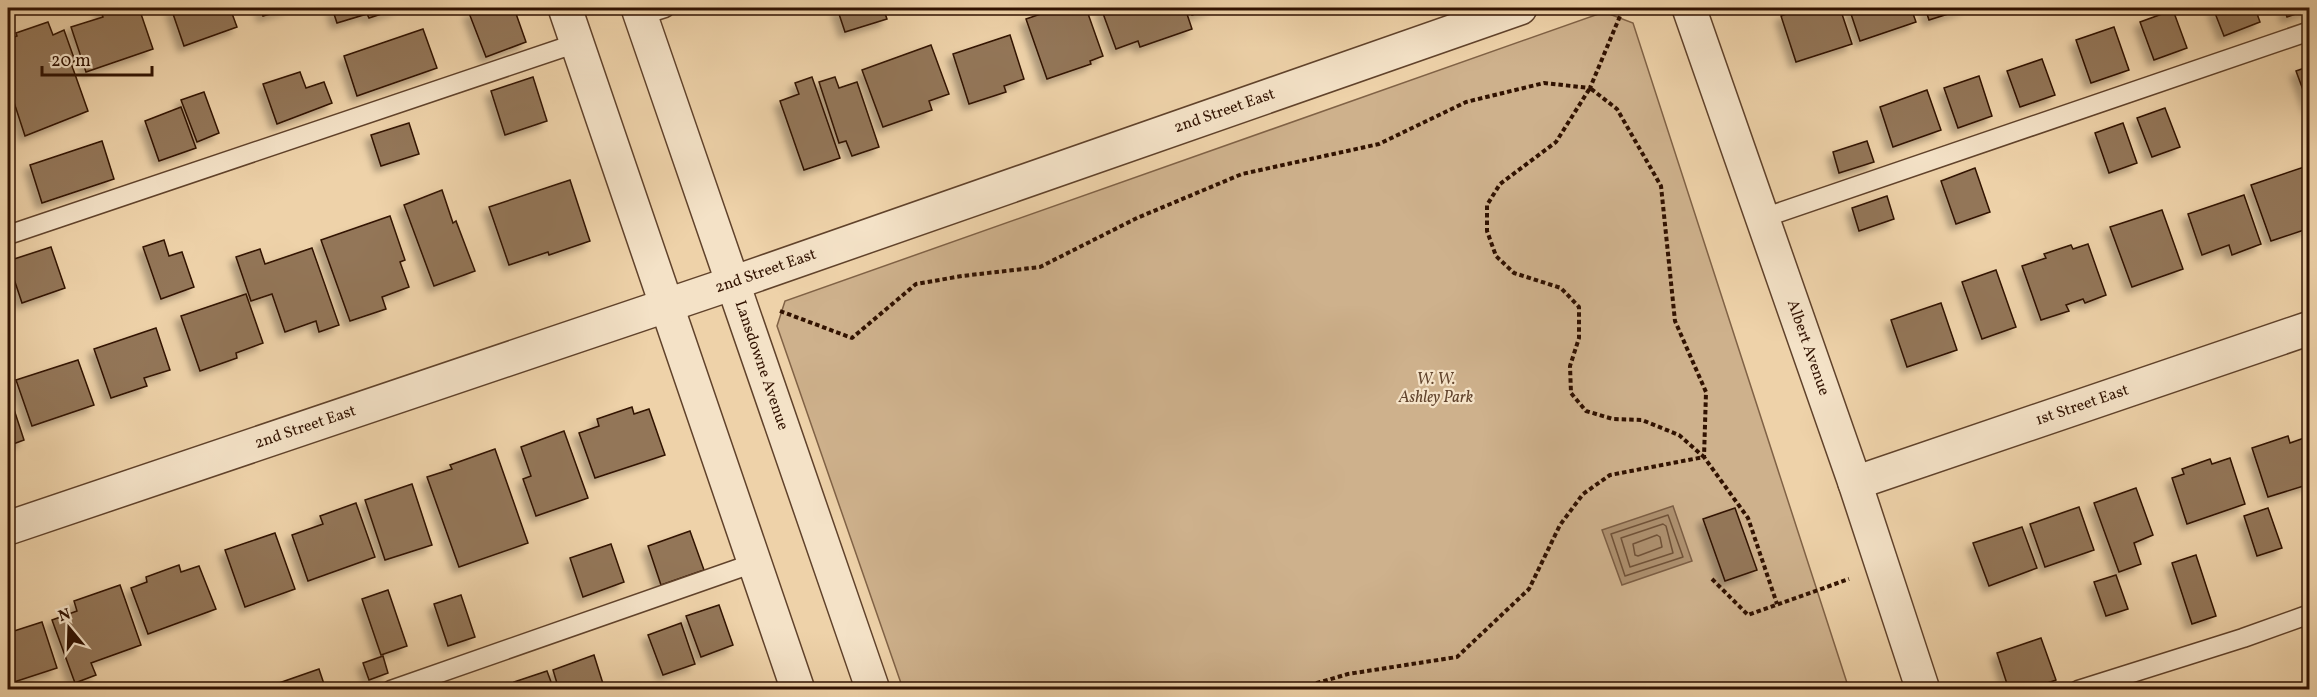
<svg xmlns="http://www.w3.org/2000/svg" width="2317" height="697" viewBox="0 0 2317 697" font-family="Vollkorn,serif">
<defs>
<filter id="shadow"><feDropShadow dx="-5.5" dy="5.5" stdDeviation="3" flood-color="#0004"/></filter>
</defs>
<rect width="100%" height="100%" fill="#eed2a9"/>
<filter id="stains"><feTurbulence type="fractalNoise" baseFrequency=".00333" numOctaves="4"/><feColorMatrix values="0 0 0 0 .2 0 0 0 0 .09 0 0 0 0 .02 0 0 0 .5 -.17"/></filter>
<radialGradient id="worn" r=".72"><stop offset=".6" stop-color="#630" stop-opacity="0"/><stop offset="1" stop-color="#630" stop-opacity=".3"/></radialGradient>
<polygon fill="#ceb18c" stroke="#806246" stroke-width="1.5" points="1604,12 1633,23 1849,689 903,689 777,326 785,301"/>
<polygon fill="#ae9170" stroke="#7c5e44" stroke-width="1.5" points="1673,506 1692,561 1622,585 1602,530"/>
<g fill="none" stroke-linecap="round" stroke-linejoin="round">
<g stroke="#705238" stroke-width="1.5">
<polygon points="1668,515 1683,557 1625,576 1611,534"/>
<polygon points="1663,524 1666,526 1673,553 1630,567 1621,538"/>
<polygon points="1657,535 1660,537 1662,547 1638,556 1635,555 1633,544"/>
</g>
</g>
<g fill="#937658" stroke="#311201" stroke-width="1.5" filter="url(#shadow)">
<polygon points="100,8 139,8 153,49 86,72 71,27 103,17"/>
<polygon points="171,8 230,8 237,27 184,46"/>
<polygon points="260,8 290,8 263,16"/>
<polygon points="332,8 400,8 369,18 367,14 337,23"/>
<polygon points="484,8 514,8 526,42 486,57 469,13"/>
<polygon points="837,8 883,8 887,19 845,32"/>
<polygon points="1058,8 1086,8 1103,56 1090,61 1091,64 1047,79 1026,19"/>
<polygon points="1101,8 1185,8 1192,29 1140,47 1138,41 1116,49"/>
<polygon points="1190,8 1214,8 1192,15"/>
<polygon points="1802,8 1840,8 1852,44 1796,62 1781,16"/>
<polygon points="1849,8 1911,8 1916,22 1860,41"/>
<polygon points="1925,8 1967,8 1929,20"/>
<polygon points="2213,8 2255,8 2260,22 2224,36"/>
<polygon points="2284,8 2310,8 2310,9 2287,17"/>
<polygon points="2173,10 2187,48 2154,60 2140,22"/>
<polygon points="48,22 53,35 64,30 75,61 71,63 88,111 25,136 8,84 8,39 17,36 16,33"/>
<polygon points="2114,27 2129,70 2091,83 2076,40"/>
<polygon points="423,29 437,68 357,96 344,56"/>
<polygon points="1010,35 1024,79 1004,86 1006,92 969,104 953,54"/>
<polygon points="931,45 949,94 929,101 932,110 883,127 862,70"/>
<polygon points="2042,59 2055,95 2020,107 2007,71"/>
<polygon points="2310,66 2310,109 2296,71"/>
<polygon points="300,72 306,88 324,82 332,103 277,124 263,84"/>
<polygon points="1979,76 1992,116 1958,128 1944,88"/>
<polygon points="533,77 547,121 505,135 491,91"/>
<polygon points="812,77 840,158 804,170 780,101 799,94 795,83"/>
<polygon points="835,77 839,88 857,82 879,147 852,156 846,141 839,143 819,82"/>
<polygon points="1927,90 1941,130 1893,147 1880,107"/>
<polygon points="204,92 219,133 197,142 181,100"/>
<polygon points="181,107 196,148 159,161 145,121"/>
<polygon points="2165,108 2180,147 2152,157 2137,118"/>
<polygon points="409,123 419,154 381,166 371,135"/>
<polygon points="2123,123 2137,163 2109,173 2095,133"/>
<polygon points="102,141 114,179 42,203 30,165"/>
<polygon points="1867,141 1874,162 1839,173 1833,152"/>
<polygon points="2310,165 2310,205 2307,206 2310,228 2271,241 2251,185"/>
<polygon points="1975,168 1990,212 1956,224 1941,181"/>
<polygon points="570,180 590,241 549,255 548,252 509,265 489,207"/>
<polygon points="442,190 453,223 456,221 475,271 434,286 404,205"/>
<polygon points="2244,195 2261,244 2232,255 2229,245 2202,255 2188,214"/>
<polygon points="1887,196 1894,219 1859,231 1852,208"/>
<polygon points="2162,210 2183,269 2132,287 2110,227"/>
<polygon points="390,216 405,260 400,262 409,287 382,297 386,309 350,321 321,240"/>
<polygon points="164,240 169,256 182,252 194,287 161,299 143,247"/>
<polygon points="2088,244 2106,295 2085,303 2083,299 2066,305 2069,311 2041,320 2022,266 2046,258 2044,254 2071,245 2073,249"/>
<polygon points="51,247 65,288 22,303 8,261"/>
<polygon points="312,248 339,325 319,332 316,321 285,332 272,294 251,301 236,257 260,249 265,264"/>
<polygon points="1996,270 2016,327 1982,339 1962,282"/>
<polygon points="246,294 263,343 236,353 237,358 200,371 181,316"/>
<polygon points="1941,303 1957,350 1907,367 1891,320"/>
<polygon points="156,328 170,370 144,378 147,386 111,398 94,349"/>
<polygon points="78,360 94,405 32,426 16,380"/>
<polygon points="8,391 24,440 8,446"/>
<polygon points="632,407 634,414 649,409 665,455 595,478 579,433 599,426 597,419"/>
<polygon points="564,431 588,498 536,516 523,479 531,476 521,447"/>
<polygon points="2288,436 2290,443 2307,437 2310,445 2310,484 2268,497 2252,448"/>
<polygon points="495,449 528,543 459,567 427,477 452,469 450,465"/>
<polygon points="2230,458 2245,504 2187,524 2172,478 2184,474 2182,469 2210,459 2212,464"/>
<polygon points="412,484 432,545 385,560 365,500"/>
<polygon points="2136,488 2153,535 2134,543 2141,564 2119,572 2094,503"/>
<polygon points="356,503 375,557 308,581 292,535 323,524 320,516"/>
<polygon points="2079,507 2094,550 2045,567 2030,524"/>
<polygon points="1735,508 1757,570 1725,581 1703,519"/>
<polygon points="2268,508 2282,548 2257,556 2244,516"/>
<polygon points="2022,527 2037,568 1989,586 1973,543"/>
<polygon points="690,531 704,570 661,585 648,546"/>
<polygon points="275,533 295,589 245,607 225,550"/>
<polygon points="611,544 624,582 583,597 570,558"/>
<polygon points="2196,555 2216,616 2192,624 2172,563"/>
<polygon points="179,565 181,572 199,566 216,609 148,634 131,588 147,582 146,577"/>
<polygon points="2116,575 2128,609 2106,616 2094,582"/>
<polygon points="120,585 141,645 91,663 96,675 75,683 52,620 77,611 74,601"/>
<polygon points="388,590 407,646 381,655 362,599"/>
<polygon points="461,595 475,637 448,646 434,604"/>
<polygon points="719,605 733,645 701,657 686,616"/>
<polygon points="42,622 57,668 8,684 8,631 8,633"/>
<polygon points="681,623 695,664 663,675 648,635"/>
<polygon points="2041,638 2056,680 2027,690 2009,690 1997,653"/>
<polygon points="594,655 605,690 559,690 553,670"/>
<polygon points="383,656 388,673 369,680 363,663"/>
<polygon points="319,669 326,690 278,690 276,684"/>
<polygon points="547,671 554,690 517,690 514,682"/>
</g>
<g fill="none" stroke-linecap="round" stroke-linejoin="round">
<defs>
<g id="lane">
<polyline points="640,16 665,8"/>
<polyline points="1763,218 2310,31"/>
<polyline points="8,235 577,43"/>
<polyline points="391,690 754,563"/>
<polyline points="2078,690 2243,638 2310,614"/>
</g>
<g id="street">
<polyline points="565,8 798,690"/>
<path id="s1" d="M638 8 873 690"/>
<path id="s2" d="M1689 8 1855 483 1923 690"/>
<path id="s3" d="M1855 483 2310 328"/>
<path id="s4" d="M8 528 733 283 1520 8"/>
</g>
</defs>
<use href="#lane" stroke="#60422b" stroke-width="21"/>
<use href="#street" stroke="#60422b" stroke-width="36"/>
<g stroke="#311201" stroke-width="4" stroke-dasharray="4.5 3" stroke-linecap="butt">
<polyline points="780,311 852,338 916,284 962,276 1040,267 1137,218 1242,174 1379,144 1466,102 1544,83 1590,88 1620,16 1617,8"/>
<polyline points="1712,579 1748,615 1849,579"/>
<polyline points="1303,690 1310,685 1348,674 1457,657 1529,589 1560,525 1583,494 1610,475 1704,457 1679,435 1642,420 1613,419 1586,411 1571,393 1570,366 1579,338 1579,307 1561,288 1514,273 1496,256 1487,231 1487,205 1500,184 1556,142 1590,88 1617,109 1661,186 1675,321 1706,392 1704,457 1748,518 1777,604"/>
</g>
<use href="#lane" stroke="#f4e2c7" stroke-width="18"/>
<use href="#street" stroke="#f4e2c7" stroke-width="33"/>
</g>
<g text-anchor="middle" dominant-baseline="central" stroke-width="4.5" stroke-linejoin="round" paint-order="stroke">
<g font-size="16" fill="#311201" stroke="#f4e2c7">
<text stroke="none"><textPath href="#s4" startOffset="1286">2nd Street East</textPath></text>
<text stroke="none"><textPath href="#s4" startOffset="800">2nd Street East</textPath></text>
<text stroke="none"><textPath href="#s2" startOffset="360">Albert Avenue</textPath></text>
<text stroke="none"><textPath href="#s1" startOffset="378">Lansdowne Avenue</textPath></text>
<text stroke="none"><textPath href="#s3" startOffset="240">1st Street East</textPath></text>
<text stroke="none"><textPath href="#s4" startOffset="314">2nd Street East</textPath></text>
</g>
<g font-size="16" font-style="italic" fill="#60422b" stroke="#f4e2c7">
<text x="1436" y="380">W. W.<tspan x="1436" dy="18">Ashley Park</tspan></text>
</g>
</g>
<rect width="2317" height="697" fill="none" stroke="#eed2a9" stroke-width="30"/>
<rect x="9" y="9" width="2299" height="679" fill="none" stroke="#311201" stroke-width="3"/>
<rect x="15" y="15" width="2287" height="667" fill="none" stroke="#311201" stroke-width="1.5"/>
<g transform="translate(69 628) rotate(341)" stroke="#f4e2c7" stroke-width="4.5" paint-order="stroke">
<path d="M0-4.5L10 22L0 15L-10 22Z" fill="#311201"/>
<text y="-9" font-size="16" font-weight="bold" text-anchor="middle" fill="#311201">N</text>
</g>
<path d="M42 66v9h110v-9" fill="none" stroke="#311201" stroke-width="3"/>
<text x="51" y="66" font-size="18" fill="#311201" stroke="#f4e2c7" stroke-width="4.5" paint-order="stroke">20 m</text>
<rect width="100%" height="100%" filter="url(#stains)"/>
<rect width="100%" height="100%" fill="url(#worn)"/>
</svg>
